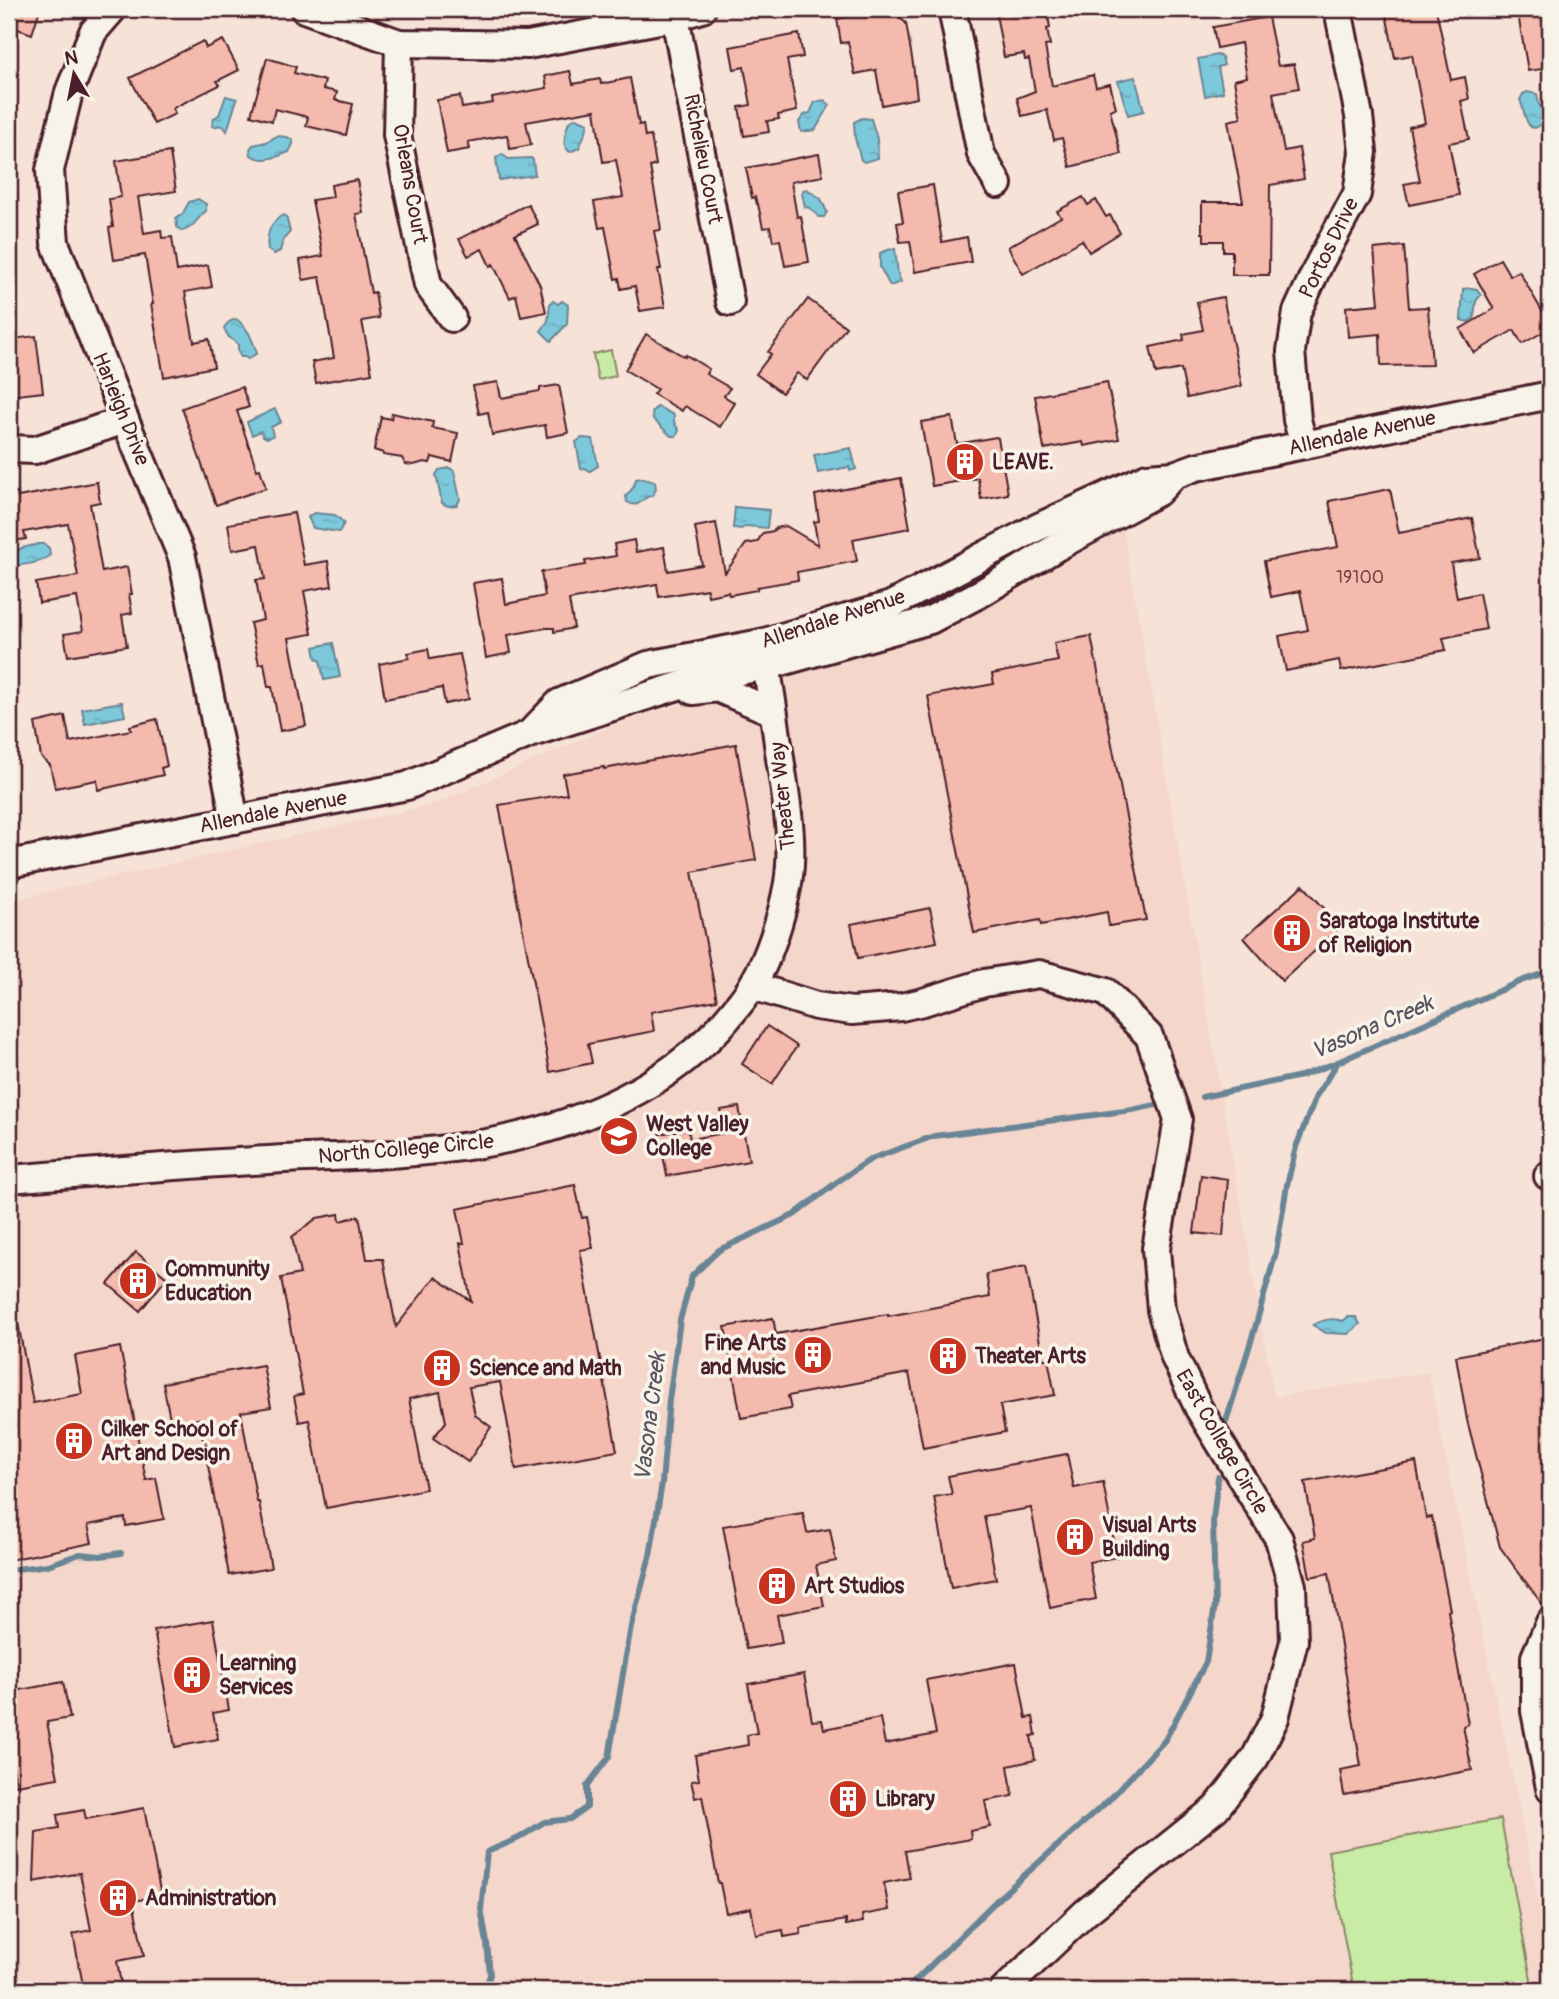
<svg xmlns="http://www.w3.org/2000/svg" width="1559" height="1999" viewBox="0 0 1559 1999" font-family="Pangolin,sans-serif">
<defs>
<pattern id="water-ripples" width="26" height="14" patternUnits="userSpaceOnUse" patternTransform="scale(1.75)"><rect width="26" height="14" fill="#7dc9dc"/><path d="M2 4q2-2 4 0t4 0M15 11q2-2 4 0t4 0" fill="none" stroke="#6eacbd"/></pattern>
</defs>
<rect width="100%" height="100%" fill="#f6e2d6"/>
<filter id="ink" filterUnits="userSpaceOnUse"><feTurbulence type="fractalNoise" baseFrequency=".0143" numOctaves="2"/><feDisplacementMap in="SourceGraphic" scale="14" xChannelSelector="R" yChannelSelector="G"/><feConvolveMatrix kernelMatrix="1 2 1 2 8 2 1 2 1" color-interpolation-filters="sRGB"/></filter>
<g filter="url(#ink)">
<polygon fill="#f5d6ca" points="1123,529 1274,1397 1428,1372 1550,1957 1550,1990 9,1990 9,901 435,804 626,720 948,630"/>
<g fill="#c8eca6" stroke="#898668" stroke-width="2">
<polygon points="611,350 616,376 598,380 593,354"/>
<polygon points="1501,1819 1533,1990 1354,1990 1328,1851"/>
</g>
<g fill="url(#water-ripples)" stroke="#698595" stroke-width="2">
<polygon points="1217,55 1222,57 1224,65 1218,67 1223,92 1205,96 1198,59"/>
<polygon points="1135,77 1144,111 1128,115 1118,81"/>
<path d="M1527 92 1537 94 1539 104 1545 112 1546 119C1526 144 1525 109 1520 100L1523 94Z"/>
<polygon points="226,96 237,99 227,131 224,127 219,125 215,127 212,126 214,118 219,115"/>
<polygon points="824,100 830,105 815,130 801,132 799,122 804,115 810,113 815,102"/>
<path d="M576 118 588 123C587 132 582 139 579 148L570 152C560 146 566 131 569 122Z"/>
<polygon points="862,118 871,119 877,139 878,158 864,162 861,160 855,138 854,122"/>
<path d="M277 136 287 137 293 140V144L289 152C277 157 262 163 251 155L250 149 253 145 266 142Z"/>
<polygon points="502,154 508,159 531,158 533,160 535,175 499,180 496,158"/>
<polygon points="807,189 821,199 827,212 824,217 819,217 810,208 805,207 802,193 803,190"/>
<path d="M198 199 206 204V211C197 218 193 229 182 231L177 227 176 218 182 215 189 202Z"/>
<path d="M283 215 286 216 290 232 283 240 280 251 274 254 268 250C266 235 269 223 283 215Z"/>
<polygon points="891,249 895,249 898,274 901,282 890,286 880,267 880,253"/>
<polygon points="1471,288 1477,289 1481,295 1476,301 1474,318 1468,322 1461,320 1463,289"/>
<polygon points="553,301 558,304 562,301 568,305 567,324 551,341 541,331 548,321 550,304"/>
<path d="M236 319C248 327 252 339 257 353L248 359 245 357H241L238 352V344L229 337 224 329C226 323 230 321 236 319Z"/>
<path d="M658 407 674 415V422L679 431 676 436H671L653 419C651 414 652 409 658 407Z"/>
<polygon points="275,409 281,422 271,427 273,436 267,438 263,436 261,431 252,435 247,422"/>
<polygon points="582,438 593,439 598,466 590,471 585,468 581,469 576,442"/>
<polygon points="851,448 856,469 850,471 849,467 818,473 814,455"/>
<polygon points="450,468 454,471 460,499 457,505 448,506 442,503 436,475 439,470"/>
<path d="M641 478 655 482 656 489 653 495C640 497 641 510 627 502L626 496 633 488 636 479Z"/>
<polygon points="735,507 769,510 767,528 746,526 741,529 733,528"/>
<polygon points="314,513 335,515 344,523 339,532 313,528 308,517"/>
<path d="M39 544H44L49 548 50 555C44 562 27 565 18 565L14 558 16 551 22 548Z"/>
<polygon points="333,643 340,677 324,680 320,660 316,658 314,647"/>
<polygon points="122,702 125,716 85,724 82,709"/>
<path d="M1348 1317H1356L1360 1324 1348 1334 1326 1333 1313 1325C1323 1320 1332 1317 1343 1321Z"/>
</g>
<g fill="none" stroke-linecap="round" stroke-linejoin="round">
<g stroke="#698595" stroke-width="6">
<polyline points="1202,1097 1301,1076 1338,1062 1521,981 1550,971"/>
<polyline points="1225,1425 1255,1328 1276,1252 1287,1185 1296,1147 1316,1096 1338,1062"/>
<polyline points="9,1570 48,1565 80,1554 101,1556 121,1553"/>
<polyline points="484,1990 490,1975 487,1943 481,1909 487,1852 519,1838 544,1822 570,1819 587,1807 587,1786 609,1757 631,1626 650,1556 662,1483 669,1400 680,1320 692,1276 719,1250 794,1215 837,1182 871,1159 934,1136 1132,1110 1156,1105"/>
<polyline points="906,1990 1000,1897 1110,1799 1165,1740 1206,1662 1215,1605 1213,1519 1218,1477"/>
</g>
</g>
<g fill="#f4baad" stroke="#4a1f2b" stroke-width="2">
<polygon points="9,9 40,9 32,34 9,26"/>
<polygon points="881,9 899,9 901,19 906,23 913,64 917,98 882,105 876,70 855,74 848,42 841,43 837,19"/>
<polygon points="995,9 1047,9 1050,28 1047,29 1050,45 1045,46 1052,86 1093,75 1096,87 1110,84 1116,108 1110,110 1121,154 1070,167 1062,138 1054,140 1047,110 1022,116 1017,98 1035,91 1029,59 1025,60 1024,54 1004,57"/>
<polygon points="1385,9 1436,9 1451,80 1465,77 1469,99 1461,101 1469,139 1449,143 1459,195 1409,205 1404,184 1420,181 1409,127 1425,123 1412,55 1395,58"/>
<polygon points="1517,9 1550,9 1550,68 1528,71"/>
<polygon points="1268,17 1278,66 1294,64 1299,88 1273,93 1284,151 1299,148 1304,179 1270,185 1269,275 1232,275 1232,251 1223,251 1223,241 1204,241 1204,233 1202,233 1202,202 1243,202 1228,121 1241,118 1234,80 1247,77 1241,43 1217,48 1213,27"/>
<polygon points="799,34 803,57 787,60 797,111 778,115 779,119 767,121 769,132 744,136 739,107 751,105 744,67 734,69 730,47"/>
<polygon points="223,40 239,70 217,81 220,85 173,108 175,114 154,124 130,78 203,41 206,48"/>
<polygon points="267,58 296,67 294,73 325,81 323,89 337,92 335,100 353,104 346,135 306,126 308,117 275,109 272,121 251,115"/>
<polygon points="570,71 573,84 600,79 601,84 630,78 639,125 643,124 645,137 651,136 656,165 650,167 659,216 661,230 654,231 661,269 658,269 665,307 640,311 635,286 621,289 619,278 615,279 605,227 599,228 594,202 623,197 616,160 603,162 595,110 526,122 531,145 510,149 507,135 468,142 470,149 447,153 437,100 460,96 462,108 493,103 492,98 547,88 545,76"/>
<polygon points="170,152 176,191 138,197 144,233 161,230 162,238 172,237 177,271 208,265 212,287 185,292 194,342 209,339 214,367 164,377 151,304 153,304 145,255 114,260 109,228 113,227 109,199 121,197 116,161"/>
<polygon points="819,154 823,176 791,182 797,217 801,216 809,262 785,266 780,240 773,241 770,227 763,228 758,204 757,204 755,197 752,198 746,168"/>
<polygon points="357,180 363,213 356,214 371,293 375,292 379,318 362,321 372,373 316,383 312,362 334,358 320,277 303,280 300,260 323,256 312,200 333,197 331,185"/>
<polygon points="933,185 942,242 967,237 971,262 915,272 910,241 900,242 897,223 903,222 898,191"/>
<polygon points="1083,197 1088,205 1096,200 1106,217 1110,215 1120,233 1089,252 1082,240 1023,274 1008,247 1061,217 1057,211"/>
<polygon points="528,204 538,224 515,235 540,285 546,312 521,317 516,295 510,298 493,264 490,266 482,249 468,256 459,239"/>
<polygon points="1404,246 1409,308 1428,307 1432,365 1381,366 1380,334 1348,337 1346,307 1379,304 1374,249"/>
<polygon points="1500,259 1510,276 1519,271 1550,325 1550,328 1522,344 1514,330 1474,353 1460,329 1494,309 1474,274"/>
<polygon points="1223,297 1242,386 1187,398 1181,369 1156,374 1150,347 1184,340 1183,334 1203,330 1197,302"/>
<polygon points="808,299 846,327 807,380 797,373 782,393 756,374 771,354 768,352"/>
<polygon points="646,334 685,357 686,355 709,369 706,374 730,388 724,396 735,403 720,427 685,406 682,411 653,394 657,389 625,370"/>
<polygon points="36,336 43,392 9,396 9,365 15,364 12,339"/>
<polygon points="498,382 501,398 540,391 540,388 559,385 568,433 547,437 545,425 492,435 488,412 479,414 473,386"/>
<polygon points="1107,382 1119,439 1084,446 1083,442 1044,449 1035,396"/>
<polygon points="242,387 249,407 237,411 257,470 260,469 266,488 216,505 182,408"/>
<polygon points="392,413 433,422 432,428 458,433 452,462 432,457 430,463 424,462 414,465 405,464 402,458 383,455 383,453 374,450 381,417 391,419"/>
<polygon points="952,417 957,444 996,437 998,438 1008,494 981,499 978,478 932,486 921,422"/>
<polygon points="901,478 910,528 853,539 857,561 797,572 798,580 757,587 757,590 729,595 728,592 708,596 707,589 659,597 657,584 569,600 574,628 554,632 554,628 546,628 508,635 511,653 486,658 473,583 502,578 506,604 545,596 541,572 586,565 585,561 616,556 614,544 634,540 636,552 664,547 668,571 702,565 695,527 716,523 725,573 746,544 757,542 763,533 773,531 776,528 786,526 818,545 814,522 819,521 815,495"/>
<polygon points="97,482 100,502 90,504 102,572 127,567 132,594 129,594 132,613 122,615 127,646 68,656 64,634 83,631 77,597 39,603 36,583 78,576 68,524 24,532 26,539 9,542 9,493 17,492 18,497"/>
<polygon points="1390,489 1399,533 1472,518 1480,558 1451,563 1457,598 1479,593 1486,629 1443,638 1446,650 1341,671 1339,660 1286,671 1279,636 1308,630 1300,591 1271,597 1264,561 1338,547 1329,501"/>
<polygon points="294,513 304,565 328,561 332,586 304,591 312,634 289,638 306,726 280,731 272,687 268,687 264,663 259,664 250,623 263,620 256,580 265,579 259,545 232,550 228,524"/>
<polygon points="1091,636 1146,920 1109,926 1107,912 1041,925 1040,920 974,933 928,696 994,684 992,674 1058,661 1054,643"/>
<polygon points="428,649 430,659 460,654 469,699 445,704 442,688 385,699 379,664 409,658 408,653"/>
<polygon points="65,716 70,742 131,730 130,726 157,719 167,766 161,768 163,775 98,790 97,780 55,788 50,765 41,757 35,723"/>
<polygon points="736,744 756,860 692,872 717,1000 651,1012 654,1031 588,1044 592,1063 550,1072 499,805 567,794 563,774 604,767 604,769"/>
<polygon points="1303,885 1341,927 1282,981 1244,938"/>
<polygon points="930,908 937,942 858,958 851,924"/>
<polygon points="767,1026 797,1046 772,1084 742,1064"/>
<polygon points="739,1107 749,1161 667,1176 659,1134 688,1129 690,1139 725,1133 721,1110"/>
<polygon points="1201,1175 1228,1179 1223,1236 1194,1233"/>
<polygon points="575,1185 582,1218 587,1217 593,1248 580,1250 617,1451 516,1469 500,1382 469,1387 475,1415 491,1427 468,1462 433,1438 446,1422 440,1392 409,1399 426,1489 326,1508 309,1420 299,1422 294,1396 303,1394 281,1278 300,1274 292,1237 317,1218 339,1214 340,1221 359,1216 367,1259 383,1259 396,1327 435,1277 471,1301 460,1243 464,1243 457,1209"/>
<polygon points="136,1252 167,1278 140,1311 108,1284"/>
<polygon points="1026,1266 1043,1359 1048,1359 1055,1395 1000,1405 1005,1432 923,1448 909,1373 788,1396 791,1409 741,1418 725,1327 773,1318 776,1334 888,1314 888,1316 990,1297 986,1274"/>
<polygon points="9,1317 17,1317 33,1403 82,1394 75,1356 120,1347 146,1480 156,1478 164,1519 126,1526 125,1518 88,1525 92,1543 9,1560"/>
<polygon points="1550,1337 1550,1607 1545,1608 1500,1547 1467,1420 1456,1356"/>
<polygon points="263,1365 271,1407 241,1412 257,1502 259,1502 271,1568 229,1575 199,1419 171,1424 163,1383"/>
<polygon points="1067,1454 1074,1488 1103,1482 1117,1557 1089,1562 1096,1599 1050,1608 1031,1508 984,1516 996,1579 951,1588 934,1497 952,1494 948,1476"/>
<polygon points="1416,1462 1426,1518 1432,1517 1450,1610 1448,1611 1468,1724 1463,1726 1472,1770 1344,1795 1340,1770 1361,1766 1329,1573 1310,1577 1303,1541 1315,1538 1305,1482"/>
<polygon points="803,1513 807,1533 830,1529 836,1561 816,1565 824,1606 777,1615 782,1643 746,1649 723,1526"/>
<polygon points="213,1620 229,1710 213,1713 218,1739 175,1747 154,1630"/>
<polygon points="1016,1663 1026,1718 1033,1717 1036,1735 1031,1736 1035,1760 1008,1766 1013,1796 985,1801 990,1827 970,1831 971,1839 905,1851 910,1878 884,1883 889,1910 862,1915 863,1922 846,1925 846,1920 800,1928 801,1934 784,1937 783,1930 756,1935 751,1908 726,1913 720,1883 718,1883 702,1796 695,1798 691,1781 699,1780 695,1755 748,1745 747,1735 757,1733 748,1684 804,1674 812,1721 822,1720 824,1729 880,1718 885,1744 936,1734 926,1680"/>
<polygon points="63,1682 70,1718 47,1722 58,1778 16,1785 9,1741 9,1692"/>
<polygon points="144,1808 161,1896 133,1901 144,1956 117,1961 122,1990 84,1990 73,1934 91,1930 80,1873 34,1882 36,1832 59,1828 57,1815 84,1810 86,1819"/>
</g>
<g fill="none" stroke-linecap="round" stroke-linejoin="round">
<defs>
<g id="minor">
<polyline points="113,9 93,32 69,92 50,170 55,243 125,420 182,557 235,820"/>
<polyline points="304,9 399,43 528,45 675,17 702,9"/>
<polyline points="952,9 981,154 998,184"/>
<polyline points="675,17 730,302"/>
<polyline points="399,43 397,135 428,285 452,318"/>
<polyline points="1304,445 1297,420 1291,351 1297,312 1320,262 1357,194 1363,152 1359,116 1338,9"/>
<polyline points="9,449 35,450 125,420"/>
<polyline points="693,691 717,688 773,712"/>
<polyline points="533,730 559,703 648,665 761,643 891,605 1034,529 1147,477 1174,475 1196,467 1550,395"/>
<polyline points="9,864 407,786 529,734 703,678 767,666 930,620 983,592 1057,547 1158,492 1174,475"/>
<polyline points="753,986 816,1006 852,1011 901,1007 923,1002 984,983 1039,974 1106,992 1149,1036 1178,1119 1156,1249 1161,1310 1175,1358 1199,1409 1279,1539 1292,1586 1294,1641 1275,1718 1255,1758 1216,1808 1085,1913 1004,1990"/>
<polyline points="1548,1176 1550,1176"/>
<path d="M9 1179C95 1172 181 1165 268 1160 336 1156 407 1156 475 1145 566 1130 656 1095 720 1027 731 1014 743 1001 752 986 769 958 782 916 788 883 795 840 785 794 779 751 774 715 770 679 761 643"/>
<polyline points="1550,1622 1535,1657 1535,1711 1550,1788"/>
</g>
</defs>
<use href="#minor" stroke="#4a1f2b" stroke-width="32"/>
<use href="#minor" stroke="#f7f3e8" stroke-width="26"/>
</g>
</g>
<defs>
<symbol id="building-disc" viewBox="-11 -11 22 22"><circle r="9.5" fill="#c8321e" stroke="#f7f3e8"/><path d="M-4-6H4V6H1V3H-1V6H-4ZM-2.5-4.3h1.7v1.8h-1.7ZM.8-4.3h1.7v1.8H.8ZM-2.5-1h1.7V.8h-1.7ZM.8-1h1.7V.8H.8Z" fill="#fff"/></symbol>
<symbol id="university-disc" viewBox="-11 -11 22 22"><circle r="9.5" fill="#c8321e" stroke="#f7f3e8"/><path d="M0-5L7-2L0 1L-7-2ZM-4 1L0 2.5L4 1V4Q0 6-4 4Z" fill="#fff"/></symbol>
</defs>
<g fill-rule="evenodd">
<use href="#building-disc" x="943" y="440" width="44" height="44"/>
<use href="#building-disc" x="1270" y="911" width="44" height="44"/>
<use href="#university-disc" x="597" y="1114" width="44" height="44"/>
<use href="#building-disc" x="116" y="1259" width="44" height="44"/>
<use href="#building-disc" x="791" y="1333" width="44" height="44"/>
<use href="#building-disc" x="926" y="1334" width="44" height="44"/>
<use href="#building-disc" x="420" y="1346" width="44" height="44"/>
<use href="#building-disc" x="52" y="1419" width="44" height="44"/>
<use href="#building-disc" x="1053" y="1515" width="44" height="44"/>
<use href="#building-disc" x="755" y="1564" width="44" height="44"/>
<use href="#building-disc" x="170" y="1653" width="44" height="44"/>
<use href="#building-disc" x="826" y="1777" width="44" height="44"/>
<use href="#building-disc" x="96" y="1876" width="44" height="44"/>
</g>
<g text-anchor="middle" dominant-baseline="central" stroke-width="7" stroke-linejoin="round" paint-order="stroke">
<g font-size="18" fill="#74464c">
<text x="1360" y="577">19100</text>
</g>
<g font-size="21" fill="#4a1f2b" stroke="#f7f3e8">
<text transform="translate(703 159) rotate(79)">Richelieu Court</text>
<text transform="translate(410 184) rotate(80)">Orleans Court</text>
<text transform="translate(1329 248) rotate(-64)">Portos Drive</text>
<text transform="translate(121 409) rotate(68)">Harleigh Drive</text>
<text transform="translate(1362 433) rotate(-12)">Allendale Avenue</text>
<text transform="translate(833 619) rotate(-18)">Allendale Avenue</text>
<text transform="translate(783 796) rotate(-96)">Theater Way</text>
<text transform="translate(273 812) rotate(-11)">Allendale Avenue</text>
<text transform="translate(406 1149) rotate(-5)">North College Circle</text>
<text transform="translate(1222 1442) rotate(60)">East College Circle</text>
</g>
<g font-size="21" font-weight="bold" fill="#4a1f2b" stroke="#f7f3e8" text-anchor="start">
<text x="992" y="462">LEAVE.</text>
<text x="1319" y="921">Saratoga Institute<tspan x="1319" dy="24">of Religion</tspan></text>
<text x="646" y="1124">West Valley<tspan x="646" dy="24">College</tspan></text>
<text x="165" y="1269">Community<tspan x="165" dy="24">Education</tspan></text>
<text x="786" y="1343" text-anchor="end">Fine Arts<tspan x="786" dy="24">and Music</tspan></text>
<text x="975" y="1356">Theater Arts</text>
<text x="469" y="1368">Science and Math</text>
<text x="101" y="1429">Cilker School of<tspan x="101" dy="24">Art and Design</tspan></text>
<text x="1102" y="1525">Visual Arts<tspan x="1102" dy="24">Building</tspan></text>
<text x="804" y="1586">Art Studios</text>
<text x="219" y="1663">Learning<tspan x="219" dy="24">Services</tspan></text>
<text x="875" y="1799">Library</text>
<text x="145" y="1898">Administration</text>
</g>
<g font-size="23" font-style="italic" fill="#595260" stroke="#f7f3e8">
<text transform="translate(1372 1027) rotate(-23)">Vasona Creek</text>
<text transform="translate(650 1417) rotate(-83)">Vasona Creek</text>
</g>
</g>
<rect width="1559" height="1999" fill="none" stroke="#f7f3e8" stroke-width="35"/>
<rect x="18" y="18" width="1524" height="1964" fill="none" stroke="#4a1f2b" stroke-width="2.5" filter="url(#ink)"/>
<g transform="translate(74 74) rotate(350)" stroke="#f7f3e8" stroke-width="5" paint-order="stroke">
<path d="M0-5L12 26L0 18L-12 26Z" fill="#4a1f2b"/>
<text y="-10" font-size="19" font-weight="bold" text-anchor="middle" fill="#4a1f2b">N</text>
</g>
</svg>
